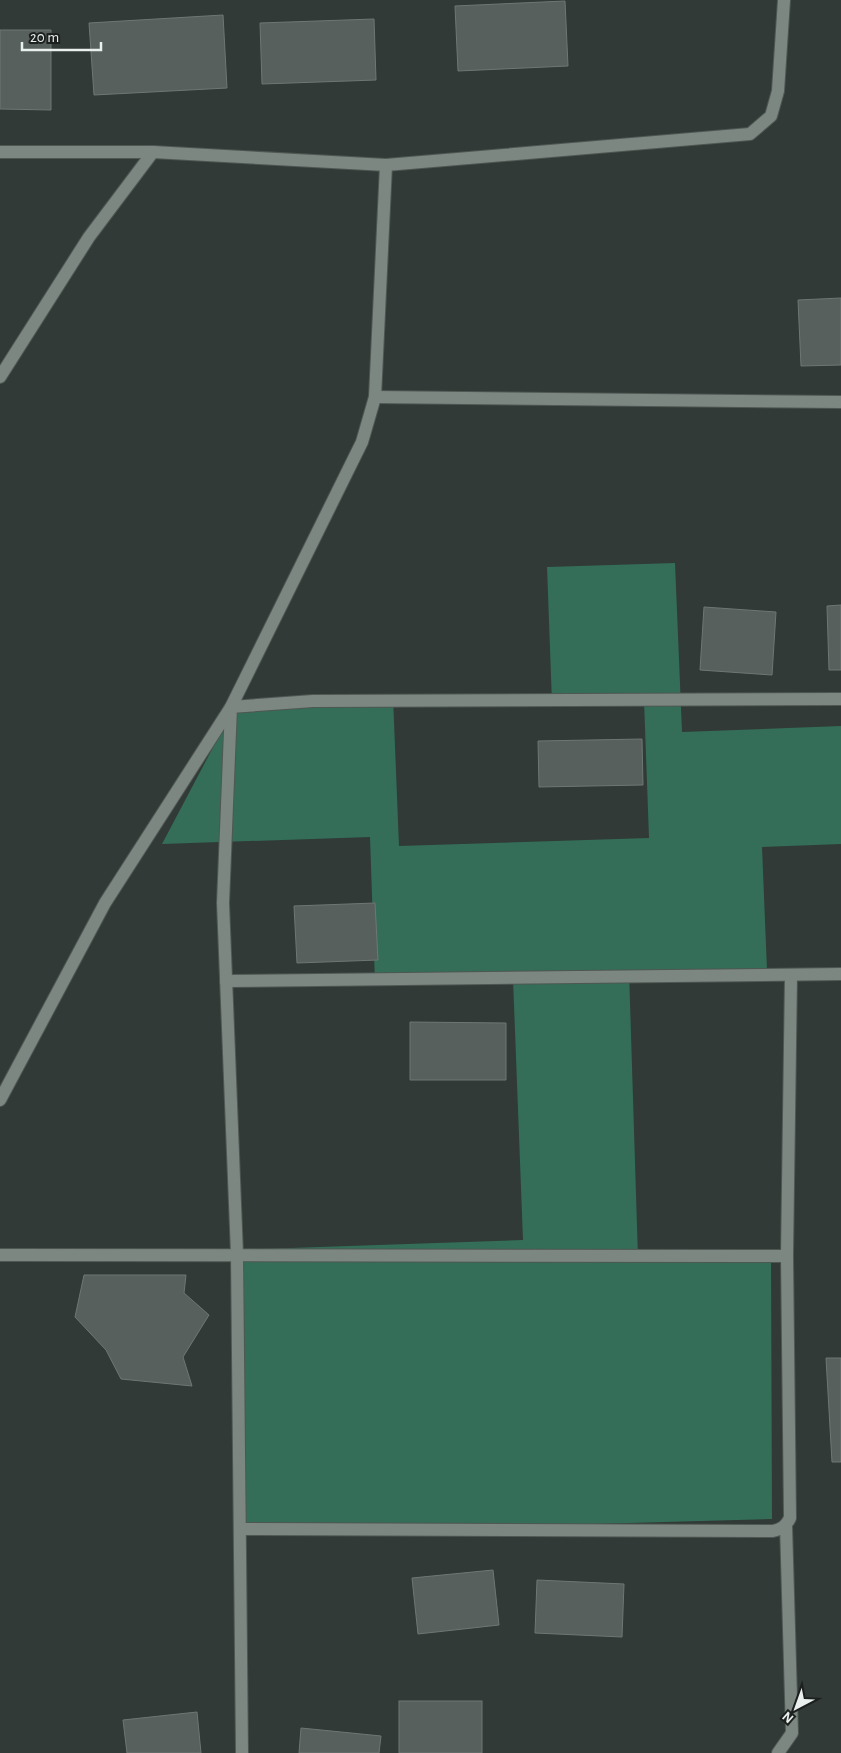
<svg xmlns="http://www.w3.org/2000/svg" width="841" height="1753" viewBox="0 0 841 1753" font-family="'Alegreya Sans',sans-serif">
<rect width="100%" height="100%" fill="#313a36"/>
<polygon fill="#346e58" points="675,563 682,732 841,726 841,844 762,847 767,970 629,971 638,1258 771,1254 772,1519 269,1533 244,1523 234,1250 523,1240 513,979 375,983 370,837 162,844 237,702 393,697 399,846 649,838 644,700 552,703 547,567"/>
<g fill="#57605c" stroke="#6e7773">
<polygon points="565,1 568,66 458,71 455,6"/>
<polygon points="223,15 227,88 94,95 89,23"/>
<polygon points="374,19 376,80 262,84 260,23"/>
<polygon points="0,30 51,30 51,110 0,109"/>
<polygon points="841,298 841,365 801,366 798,300"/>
<polygon points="841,605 841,670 829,670 827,606"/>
<polygon points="704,607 776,612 772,675 700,670"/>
<polygon points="642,739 643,785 539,787 538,741"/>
<polygon points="375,903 378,960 297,963 294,906"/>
<polygon points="410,1022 506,1023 506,1080 410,1080"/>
<polygon points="84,1275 186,1275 184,1293 209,1315 183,1357 192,1386 121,1379 106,1350 75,1317"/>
<polygon points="826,1358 841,1358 841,1462 832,1462"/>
<polygon points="493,1570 499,1625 418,1634 412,1578"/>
<polygon points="537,1580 624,1584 622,1637 535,1633"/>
<rect x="399" y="1701" width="83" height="52"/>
<polygon points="197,1712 201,1753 127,1753 123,1720"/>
<polygon points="301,1728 381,1736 379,1753 299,1753"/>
</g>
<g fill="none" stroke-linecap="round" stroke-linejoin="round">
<defs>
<g id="street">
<polyline points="0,152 153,152 386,165 750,134 771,116 778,91 784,0"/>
<polyline points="0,377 89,237 153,152"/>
<polyline points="375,397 841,402"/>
<polyline points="226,981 841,974"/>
<polyline points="0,1100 105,903 231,707 362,442 375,397 386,165"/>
<polyline points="0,1255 787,1256"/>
<path d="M240 1529 773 1531C782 1529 786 1526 790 1518L787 1256 791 975"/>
<polyline points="242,1753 237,1254 223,903 231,707 313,701 841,699"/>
<polyline points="778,1753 792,1733 786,1525"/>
</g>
</defs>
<use href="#street" stroke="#4f5753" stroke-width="14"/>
<use href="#street" stroke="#7d8782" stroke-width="12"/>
</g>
<g transform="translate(796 1708) rotate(221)" stroke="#1c201e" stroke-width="4" paint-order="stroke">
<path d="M0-4L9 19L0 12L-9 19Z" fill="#eaf0ed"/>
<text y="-8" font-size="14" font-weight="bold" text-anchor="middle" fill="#eaf0ed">N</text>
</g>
<path d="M22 42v8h79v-8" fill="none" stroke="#eaf0ed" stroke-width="2.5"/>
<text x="30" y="42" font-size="15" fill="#eaf0ed" stroke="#1c201e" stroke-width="4" paint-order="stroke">20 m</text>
</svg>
